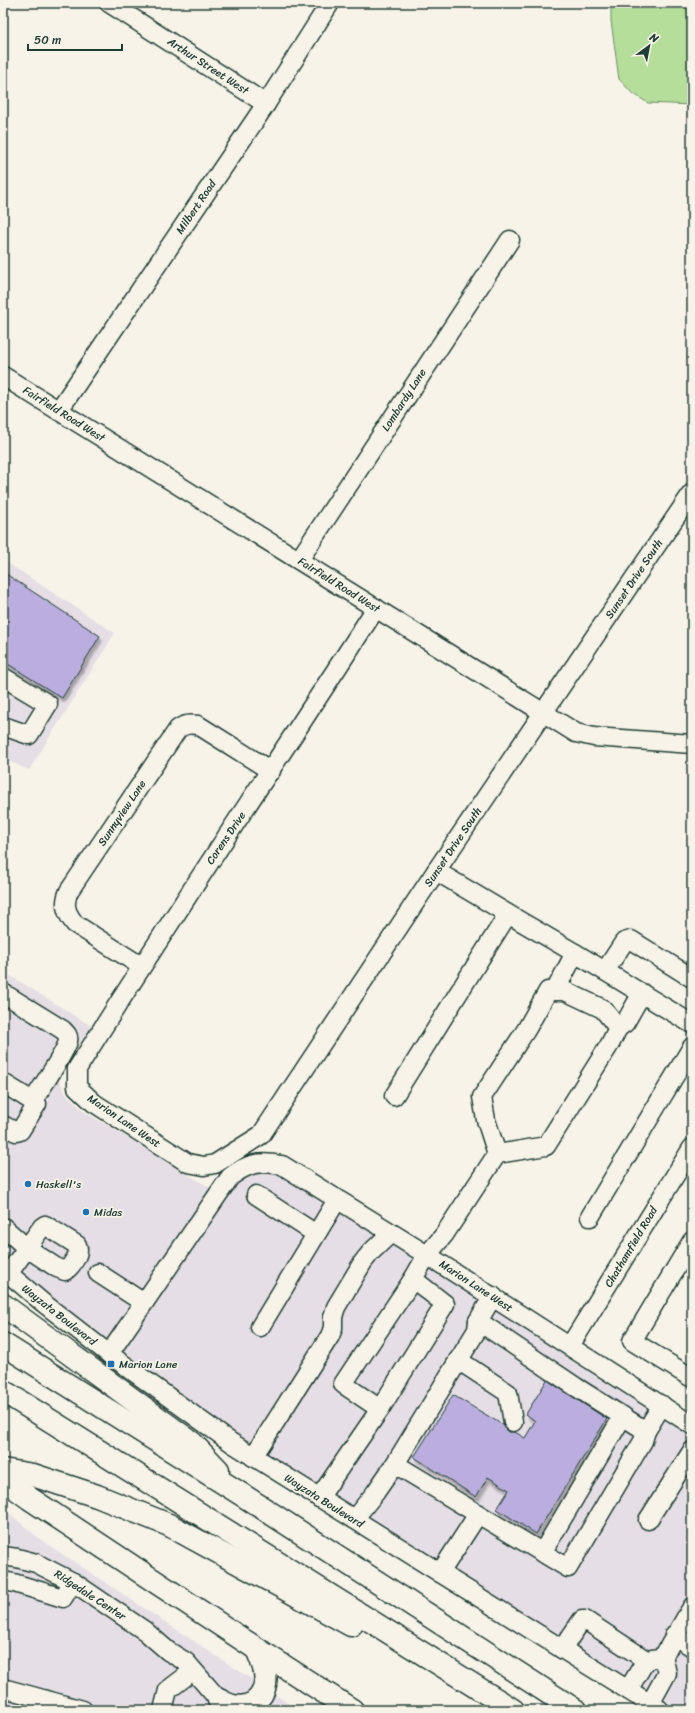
<svg xmlns="http://www.w3.org/2000/svg" width="695" height="1713" viewBox="0 0 695 1713" font-family="Sriracha,sans-serif">
<defs>
<filter id="shadow"><feDropShadow dx="2.5" dy="4.5" stdDeviation="1" flood-color="#0004"/></filter>
</defs>
<rect width="100%" height="100%" fill="#f7f3e8"/>
<filter id="ink" filterUnits="userSpaceOnUse"><feTurbulence type="fractalNoise" baseFrequency=".025" numOctaves="2"/><feDisplacementMap in="SourceGraphic" scale="8" xChannelSelector="R" yChannelSelector="G"/><feConvolveMatrix kernelMatrix="1 2 1 2 8 2 1 2 1" color-interpolation-filters="sRGB"/></filter>
<g filter="url(#ink)">
<g fill="#e5dee5">
<polygon points="3,560 115,633 29,770 3,759"/>
<polygon points="3,971 91,1026 58,1078 66,1094 85,1112 219,1193 109,1354 3,1269"/>
<polygon points="250,1154 555,1345 567,1358 692,1437 692,1710 680,1710 225,1428 121,1349"/>
<polygon points="3,1508 41,1540 298,1710 3,1710"/>
</g>
<polygon fill="#b4de9a" stroke="#6a8e67" points="611,3 692,3 692,105 648,103 631,92 619,79 611,21"/>
<g fill="#baaede" stroke="#1f3d34" filter="url(#shadow)">
<polygon points="3,572 100,636 62,698 3,661"/>
<polygon points="547,1380 607,1419 536,1534 497,1509 509,1490 488,1477 476,1497 414,1457 453,1395 503,1425 509,1432 515,1432 525,1438 535,1421 526,1414"/>
</g>
<g fill="none" stroke-linecap="round" stroke-linejoin="round">
<defs>
<g id="minor">
<polyline points="109,3 266,104"/>
<polyline points="3,376 576,733 594,737 692,744"/>
<polyline points="59,410 266,104 330,3"/>
<polyline points="299,560 510,240"/>
<path d="M376 608C277 762 174 913 77 1069V1087L94 1103 188 1163 204 1166 215 1164 261 1135 436 871 692 493"/>
<polyline points="3,677 48,704 29,735 3,726"/>
<polyline points="436,871 508,914"/>
<polyline points="575,953 692,1024"/>
<path d="M141 966 75 924C66 913 63 904 69 891L178 729C185 724 190 724 198 725L271 771"/>
<polyline points="605,971 624,942 631,940 692,978"/>
<path d="M3 993 63 1030C67 1034 69 1036 68 1041 66 1052 40 1089 33 1101"/>
<polyline points="618,1028 625,1023 642,993"/>
<polyline points="3,1083 37,1104 20,1131 16,1132 3,1125"/>
<polyline points="394,1096 508,914 575,953 555,991"/>
<polyline points="256,1195 316,1234"/>
<polyline points="590,1217 692,1047"/>
<path d="M45 1225 77 1245C81 1253 72 1266 65 1271L57 1268 27 1248 42 1227Z"/>
<polyline points="3,1227 27,1248 8,1274"/>
<polyline points="692,1241 632,1341 692,1378"/>
<polyline points="3,1269 42,1302 109,1354 232,1443 660,1710"/>
<polyline points="98,1273 144,1303"/>
<polyline points="478,1321 576,1387 646,1431"/>
<polyline points="260,1327 337,1200"/>
<polyline points="570,1346 692,1148"/>
<path d="M109 1354 230 1177C248 1163 259 1161 282 1165L427 1255 692 1425"/>
<polyline points="458,1360 508,1393 513,1422"/>
<polyline points="380,1409 343,1384 413,1279"/>
<polyline points="253,1457 330,1336 333,1328 333,1317 336,1307 363,1262 371,1252 391,1233"/>
<polyline points="395,1464 478,1514 440,1573"/>
<polyline points="319,1498 380,1409 445,1304 413,1279 427,1255 444,1235 497,1154 546,1146 610,1044 618,1028 603,1009 565,991 548,991 526,1030 482,1097 486,1120 497,1154"/>
<polyline points="478,1514 568,1568 643,1441 646,1431 662,1405"/>
<polyline points="354,1519 375,1493 395,1464 477,1330 478,1321 493,1296"/>
<polyline points="648,1520 692,1451"/>
<polyline points="542,1553 623,1416"/>
<polyline points="3,1556 17,1558 36,1563 73,1582 145,1631 168,1651 186,1662 219,1700 229,1709"/>
<polyline points="3,1581 14,1583 63,1598 73,1582"/>
<polyline points="674,1635 692,1647"/>
<polyline points="562,1649 582,1620 585,1620 646,1660"/>
<polyline points="663,1657 692,1607"/>
<polyline points="3,1688 83,1710"/>
<polyline points="628,1690 646,1660 663,1657 667,1673 650,1704"/>
<polyline points="163,1710 168,1690 185,1677"/>
</g>
<g id="highway">
<polyline points="3,1305 192,1443 218,1470"/>
<polyline points="3,1344 244,1496 575,1710"/>
<polyline points="3,1391 513,1710"/>
<polyline points="3,1470 33,1475 97,1496 169,1525 351,1625"/>
<polyline points="3,1479 29,1498 257,1649 352,1710"/>
<path d="M219 1700C223 1702 228 1705 233 1706 255 1710 268 1693 265 1673 264 1665 260 1657 257 1649"/>
</g>
</defs>
<use href="#minor" stroke="#1f3d34" stroke-width="21"/>
<use href="#highway" stroke="#1f3d34" stroke-width="25"/>
<use href="#minor" stroke="#f7f3e8" stroke-width="18"/>
<use href="#highway" stroke="#f7f3e8" stroke-width="22"/>
</g>
</g>
<g fill="#1f6fb2" stroke="#f7f3e8" stroke-width="1.5">
<circle cx="28" cy="1184" r="4"/>
<circle cx="86" cy="1212" r="4"/>
<rect x="107" y="1360" width="8" height="8" rx="2"/>
</g>
<g text-anchor="middle" dominant-baseline="central" stroke-width="3.5" stroke-linejoin="round" paint-order="stroke">
<g font-size="11" fill="#1f3d34" stroke="#f7f3e8">
<text transform="translate(208 66) rotate(33)">Arthur Street West</text>
<text transform="translate(196 207) rotate(-56)">Milbert Road</text>
<text transform="translate(404 400) rotate(-57)">Lombardy Lane</text>
<text transform="translate(64 414) rotate(32)">Fairfield Road West</text>
<text transform="translate(634 579) rotate(-56)">Sunset Drive South</text>
<text transform="translate(339 585) rotate(32)">Fairfield Road West</text>
<text transform="translate(122 813) rotate(-56)">Sunnyview Lane</text>
<text transform="translate(226 838) rotate(-56)">Corens Drive</text>
<text transform="translate(453 847) rotate(-56)">Sunset Drive South</text>
<text transform="translate(124 1121) rotate(34)">Marion Lane West</text>
<text transform="translate(631 1247) rotate(-59)">Chathamfield Road</text>
<text transform="translate(476 1286) rotate(33)">Marion Lane West</text>
<text transform="translate(59 1315) rotate(38)">Wayzata Boulevard</text>
<text transform="translate(324 1501) rotate(32)">Wayzata Boulevard</text>
<text transform="translate(90 1595) rotate(33)">Ridgedale Center</text>
</g>
<g font-size="11" fill="#1f3d34" stroke="#f7f3e8" text-anchor="start">
<text x="36" y="1184">Haskell's</text>
<text x="94" y="1212">Midas</text>
<text x="119" y="1364">Marion Lane</text>
</g>
</g>
<rect width="695" height="1713" fill="none" stroke="#f7f3e8" stroke-width="16"/>
<rect x="8" y="8" width="679" height="1697" fill="none" stroke="#1f3d34" stroke-width="1.5" filter="url(#ink)"/>
<g transform="translate(649 46) rotate(32)" stroke="#f7f3e8" stroke-width="3" paint-order="stroke">
<path d="M0-3L7 15L0 10L-7 15Z" fill="#1f3d34"/>
<text y="-6" font-size="11" font-weight="bold" text-anchor="middle" fill="#1f3d34">N</text>
</g>
<path d="M28 44v6h94v-6" fill="none" stroke="#1f3d34" stroke-width="2"/>
<text x="34" y="44" font-size="12" fill="#1f3d34" stroke="#f7f3e8" stroke-width="3" paint-order="stroke">50 m</text>
</svg>
